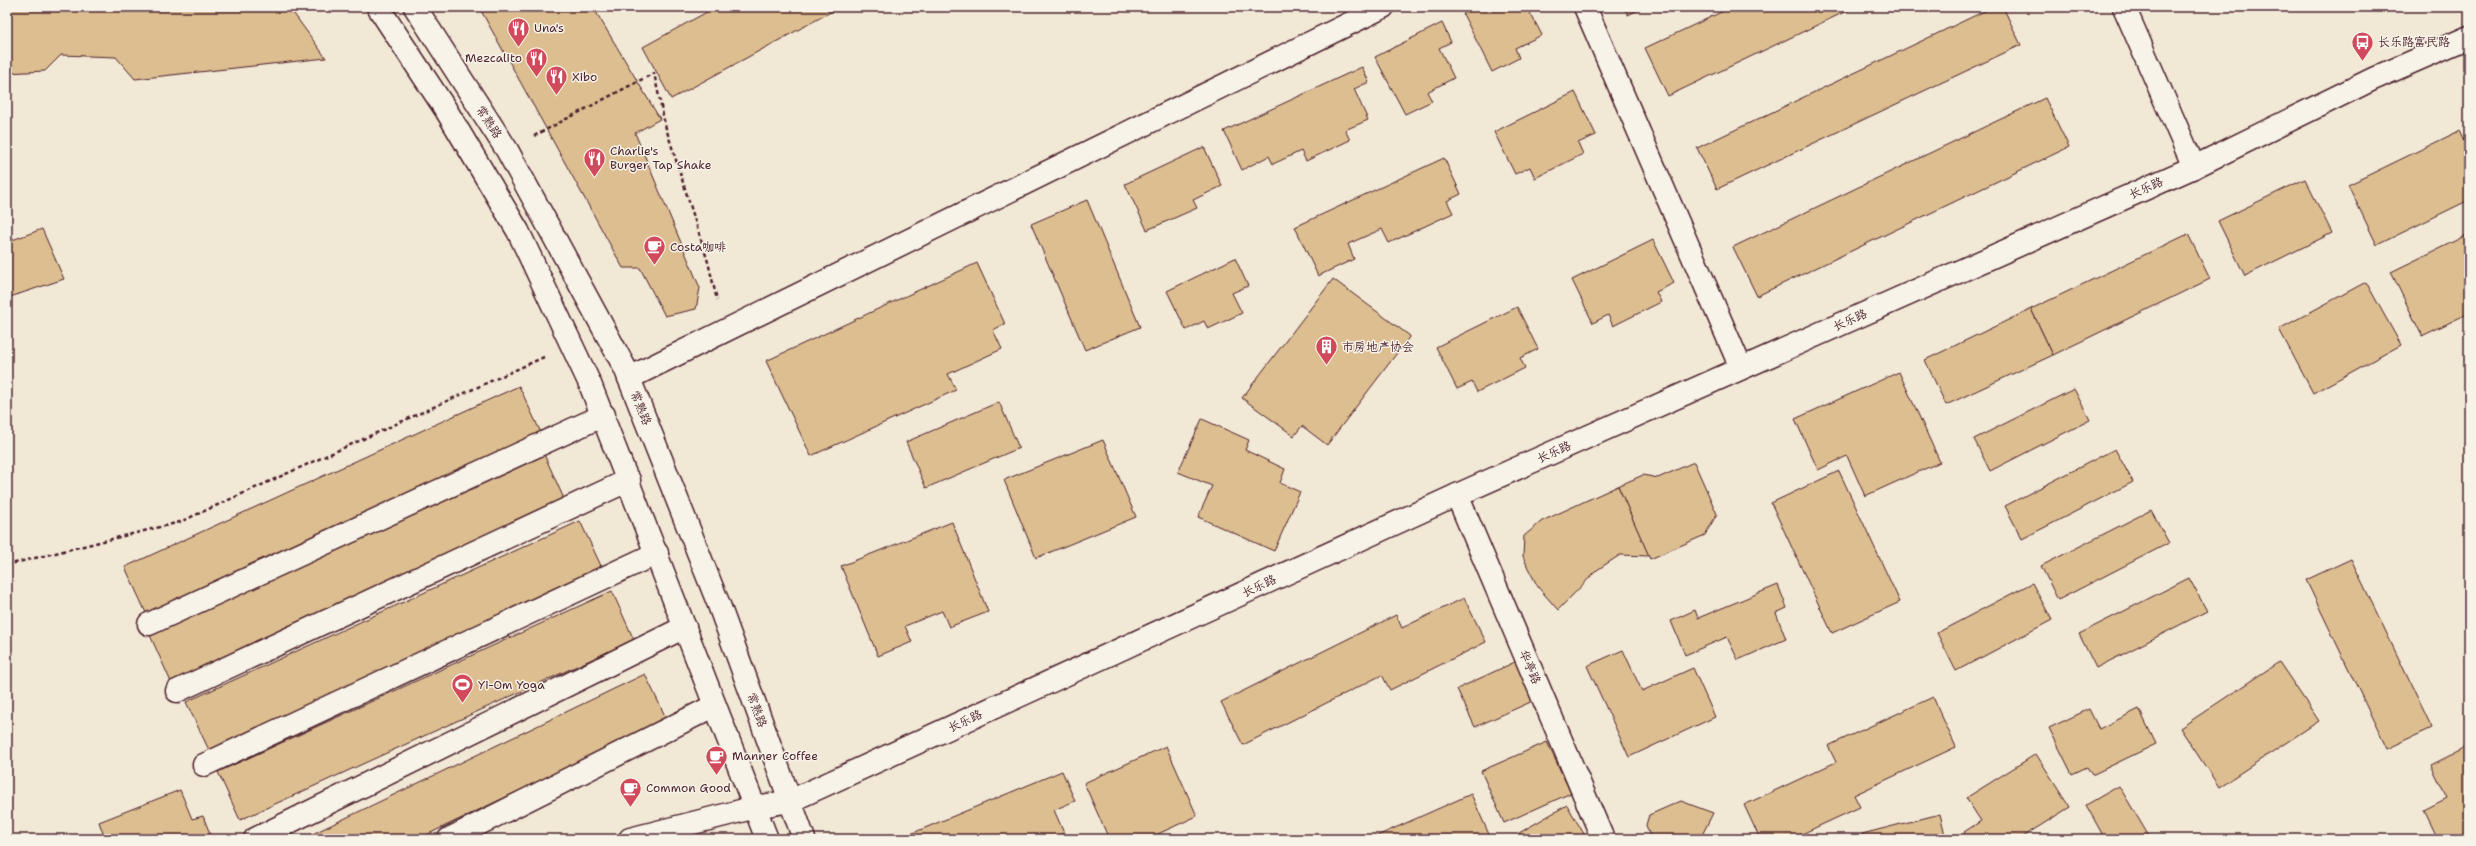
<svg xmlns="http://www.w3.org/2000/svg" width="2476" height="846" viewBox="0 0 2476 846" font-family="'Shantell Sans','LXGW WenKai TC',sans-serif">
<rect width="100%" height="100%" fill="#f2e8d6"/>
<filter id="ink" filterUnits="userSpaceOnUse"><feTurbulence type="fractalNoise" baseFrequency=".025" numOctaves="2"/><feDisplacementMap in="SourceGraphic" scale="8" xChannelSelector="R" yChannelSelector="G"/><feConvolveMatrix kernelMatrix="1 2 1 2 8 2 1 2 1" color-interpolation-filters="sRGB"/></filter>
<g filter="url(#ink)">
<g fill="#dcbe90" stroke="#4a1f2b">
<polygon points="7,7 289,7 326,58 135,79 116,57 61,55 45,71 7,73"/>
<polygon points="479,7 593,7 660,119 635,133 700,288 696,309 665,316 640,268 623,268"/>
<polygon points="716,7 840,7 671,99 643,47"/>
<polygon points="1478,7 1527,7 1542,35 1515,48 1519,58 1492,72 1463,14"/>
<polygon points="1624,7 1644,7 1628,15"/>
<polygon points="1732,7 1855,7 1668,96 1645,48"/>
<polygon points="1993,7 2003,7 2021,45 1717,189 1697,148"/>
<polygon points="1442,23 1451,42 1439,48 1454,78 1427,92 1432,101 1405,114 1375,57"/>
<polygon points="1362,67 1369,82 1354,89 1368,120 1345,130 1350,140 1306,161 1301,151 1273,164 1269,156 1242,170 1224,131"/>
<polygon points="1575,92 1596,135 1578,143 1583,154 1535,178 1530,167 1515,174 1494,132"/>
<polygon points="2045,98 2069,147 1757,296 1733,247"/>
<polygon points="2459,131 2469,152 2469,200 2377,245 2348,185"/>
<polygon points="1204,147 1222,186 1193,200 1197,208 1147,230 1125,184"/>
<polygon points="1444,158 1461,194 1447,201 1453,213 1389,243 1382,229 1348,244 1354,259 1318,276 1295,227"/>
<polygon points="2305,179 2332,233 2245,276 2218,221"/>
<polygon points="1087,200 1140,327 1085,350 1031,224"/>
<polygon points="42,229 64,279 7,298 7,242"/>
<polygon points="2188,234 2210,279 2053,355 2031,309"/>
<polygon points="2469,234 2469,313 2422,336 2391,272"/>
<polygon points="1653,240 1674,283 1656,292 1661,302 1613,326 1608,315 1593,323 1572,280"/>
<polygon points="1235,258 1248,286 1232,293 1242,313 1208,329 1204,321 1186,330 1167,291"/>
<polygon points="977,263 1005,324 993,330 1002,349 948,374 956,390 811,456 766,361"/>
<polygon points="1333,279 1410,336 1327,445 1302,426 1294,436 1242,398"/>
<polygon points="2366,282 2401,345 2313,393 2279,329"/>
<polygon points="1517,307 1538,349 1520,358 1525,368 1477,392 1472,382 1457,389 1436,347"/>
<polygon points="2031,309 2053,355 1946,405 1925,360"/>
<polygon points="1899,372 1940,462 1865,496 1847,456 1818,470 1795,419"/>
<polygon points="519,386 542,435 147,615 125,567"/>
<polygon points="2074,389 2090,420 1990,471 1974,439"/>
<polygon points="999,402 1019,448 926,488 906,442"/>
<polygon points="1202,419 1249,440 1245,450 1285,469 1280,483 1300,492 1274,551 1198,517 1212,486 1178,472"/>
<polygon points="1103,440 1136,517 1036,558 1004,480"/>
<polygon points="2115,449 2133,482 2022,539 2005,506"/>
<polygon points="543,452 565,501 171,682 149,633"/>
<polygon points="1694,462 1717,514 1705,535 1650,559 1618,486 1643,475 1658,478"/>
<polygon points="1839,471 1900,602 1832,633 1771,503"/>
<polygon points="1618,486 1649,556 1620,555 1597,570 1558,610 1538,587 1528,568 1523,556 1524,536 1542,521"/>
<polygon points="2151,510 2169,543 2058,600 2041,566"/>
<polygon points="580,521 603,570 209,750 186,702"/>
<polygon points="952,522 988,612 949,627 942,611 905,626 912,642 878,656 841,566"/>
<polygon points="2351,559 2432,728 2387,749 2306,580"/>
<polygon points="2189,578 2207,611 2096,668 2079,634"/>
<polygon points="2032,583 2052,620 1956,671 1937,633"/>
<polygon points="1778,585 1787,608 1776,613 1786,639 1738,660 1727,637 1685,655 1671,621 1695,610 1698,618"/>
<polygon points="612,591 634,640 240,820 218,772"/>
<polygon points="1464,598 1486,642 1390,690 1382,675 1243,745 1221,702 1396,615 1402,628"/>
<polygon points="1623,650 1642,691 1693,668 1715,717 1629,757 1587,666"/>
<polygon points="1517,661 1535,700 1475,727 1457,689"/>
<polygon points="2279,662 2319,721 2219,787 2180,728"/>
<polygon points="645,674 667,720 418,839 302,839"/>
<polygon points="1933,697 1956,747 1854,795 1860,807 1791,839 1760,839 1744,805 1836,762 1828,746"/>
<polygon points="2089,709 2099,729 2139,709 2156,744 2092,775 2087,767 2072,774 2049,728"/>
<polygon points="1547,742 1571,793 1504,823 1481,771"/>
<polygon points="1166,746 1197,816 1147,839 1109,839 1084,783"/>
<polygon points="2469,746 2469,839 2438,839 2424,810 2447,798 2431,765"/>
<polygon points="2036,754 2070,807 2019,839 1968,839 1964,832 1981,821 1966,798"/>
<polygon points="1062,771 1075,801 1054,810 1064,833 1050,839 909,839 908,835"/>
<polygon points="2119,786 2150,838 2149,839 2105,839 2086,805"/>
<polygon points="180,790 192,819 203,816 212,839 105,839 99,822"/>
<polygon points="1471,794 1491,839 1378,839 1377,836"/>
<polygon points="1681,801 1713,813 1700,839 1651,839 1646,825 1649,815"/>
<polygon points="1567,805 1587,839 1523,839 1519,833"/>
<polygon points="1940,814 1946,839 1863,839 1862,834"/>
</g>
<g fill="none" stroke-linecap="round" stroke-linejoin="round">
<defs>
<g id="service">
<polyline points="1585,7 1741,368"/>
<polyline points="2124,7 2194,167"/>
<polyline points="629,378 1383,7"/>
<polyline points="149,624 604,415"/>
<polyline points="177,691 629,480"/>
<polyline points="204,765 657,553"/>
<polyline points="255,839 685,627"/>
<polyline points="449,839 714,706"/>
</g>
<g id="minor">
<polyline points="1457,495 1603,839"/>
<polyline points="630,839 756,807"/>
</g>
<polyline id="tertiary" points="756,807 790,801 1457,495 2194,167 2373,79 2469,37"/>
<g id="secondary">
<polyline points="378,7 446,110 518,231 590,384 767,839"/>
<polyline points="415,7 507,150 625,368 719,605 804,839"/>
</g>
</defs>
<use href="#service" stroke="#4a1f2b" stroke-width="25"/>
<use href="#minor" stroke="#4a1f2b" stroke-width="25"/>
<use href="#tertiary" stroke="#4a1f2b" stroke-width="25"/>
<use href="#secondary" stroke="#4a1f2b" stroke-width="25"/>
<g stroke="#4a1f2b" stroke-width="2.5" stroke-dasharray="4 3" stroke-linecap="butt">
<polyline points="534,136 654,73 665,125 708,262 717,300"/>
<polyline points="7,565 180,522 544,357"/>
</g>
<use href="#service" stroke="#f7f3e8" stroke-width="22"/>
<use href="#minor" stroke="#f7f3e8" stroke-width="22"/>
<use href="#tertiary" stroke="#f7f3e8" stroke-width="22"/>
<use href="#secondary" stroke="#f7f3e8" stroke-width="22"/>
</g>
</g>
<defs>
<symbol id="restaurant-pin" viewBox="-11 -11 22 30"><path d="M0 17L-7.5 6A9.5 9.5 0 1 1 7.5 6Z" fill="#d1495b" stroke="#f7f3e8"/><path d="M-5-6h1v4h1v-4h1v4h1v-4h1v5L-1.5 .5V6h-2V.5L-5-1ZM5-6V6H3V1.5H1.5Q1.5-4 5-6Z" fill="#fff"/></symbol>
<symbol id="bus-pin" viewBox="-11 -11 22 30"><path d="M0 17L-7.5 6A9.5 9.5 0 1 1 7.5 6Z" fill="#d1495b" stroke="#f7f3e8"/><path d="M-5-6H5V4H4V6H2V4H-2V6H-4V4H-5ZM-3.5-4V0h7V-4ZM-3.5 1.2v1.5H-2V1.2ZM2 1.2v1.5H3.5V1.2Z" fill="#fff"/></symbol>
<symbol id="cafe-pin" viewBox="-11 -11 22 30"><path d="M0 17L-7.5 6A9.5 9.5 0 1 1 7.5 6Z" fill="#d1495b" stroke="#f7f3e8"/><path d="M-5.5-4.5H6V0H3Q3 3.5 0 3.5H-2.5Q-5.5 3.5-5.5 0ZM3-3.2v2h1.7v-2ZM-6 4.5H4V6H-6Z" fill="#fff"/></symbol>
<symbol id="building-pin" viewBox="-11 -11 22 30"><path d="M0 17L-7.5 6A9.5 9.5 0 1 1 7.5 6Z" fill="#d1495b" stroke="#f7f3e8"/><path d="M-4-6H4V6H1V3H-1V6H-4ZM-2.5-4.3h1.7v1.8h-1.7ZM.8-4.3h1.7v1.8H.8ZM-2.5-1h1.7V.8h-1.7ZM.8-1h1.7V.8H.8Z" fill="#fff"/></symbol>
<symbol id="stadium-pin" viewBox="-11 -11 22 30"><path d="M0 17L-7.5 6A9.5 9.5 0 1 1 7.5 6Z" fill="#d1495b" stroke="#f7f3e8"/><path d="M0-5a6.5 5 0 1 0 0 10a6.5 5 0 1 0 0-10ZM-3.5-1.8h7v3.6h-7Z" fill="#fff"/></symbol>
</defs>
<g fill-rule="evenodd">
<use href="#restaurant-pin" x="506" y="16" width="25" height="34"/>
<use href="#bus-pin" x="2350" y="30" width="25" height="34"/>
<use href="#restaurant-pin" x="524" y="46" width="25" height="34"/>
<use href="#restaurant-pin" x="544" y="64" width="25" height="34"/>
<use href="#restaurant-pin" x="582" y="146" width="25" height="34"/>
<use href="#cafe-pin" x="642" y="234" width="25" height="34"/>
<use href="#building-pin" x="1314" y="334" width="25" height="34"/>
<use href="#stadium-pin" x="450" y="672" width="25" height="34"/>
<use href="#cafe-pin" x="704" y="744" width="25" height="34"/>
<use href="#cafe-pin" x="618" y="776" width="25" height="34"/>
</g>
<g text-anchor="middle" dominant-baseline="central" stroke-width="3" stroke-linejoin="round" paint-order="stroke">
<g font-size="12" fill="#4a1f2b" stroke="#f7f3e8" text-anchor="start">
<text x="534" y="28">Una's</text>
<text x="2378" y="42">长乐路富民路</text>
<text x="522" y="58" text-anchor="end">Mezcalito</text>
<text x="572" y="77">Xibo</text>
<text x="610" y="151">Charlie's<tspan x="610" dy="14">Burger Tap Shake</tspan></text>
<text x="670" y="247">Costa咖啡</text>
<text x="1342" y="347">市房地产协会</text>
<text x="478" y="685">Yi-Om Yoga</text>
<text x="732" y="756">Manner Coffee</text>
<text x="646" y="788">Common Good</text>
</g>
<g font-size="12" fill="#4a1f2b" stroke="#f7f3e8">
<text transform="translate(489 122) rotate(57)">常熟路</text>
<text transform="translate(2146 188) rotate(-24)">长乐路</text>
<text transform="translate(1850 320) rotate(-24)">长乐路</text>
<text transform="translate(641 408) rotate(68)">常熟路</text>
<text transform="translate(1554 452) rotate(-24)">长乐路</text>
<text transform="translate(1259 586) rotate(-25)">长乐路</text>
<text transform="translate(1530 667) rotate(67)">华亭路</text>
<text transform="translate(757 710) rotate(70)">常熟路</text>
<text transform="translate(965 721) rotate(-25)">长乐路</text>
</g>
</g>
<rect width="2476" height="846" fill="none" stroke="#f7f3e8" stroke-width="24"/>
<rect x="12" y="12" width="2452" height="822" fill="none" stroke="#4a1f2b" stroke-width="1.5" filter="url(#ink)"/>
</svg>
